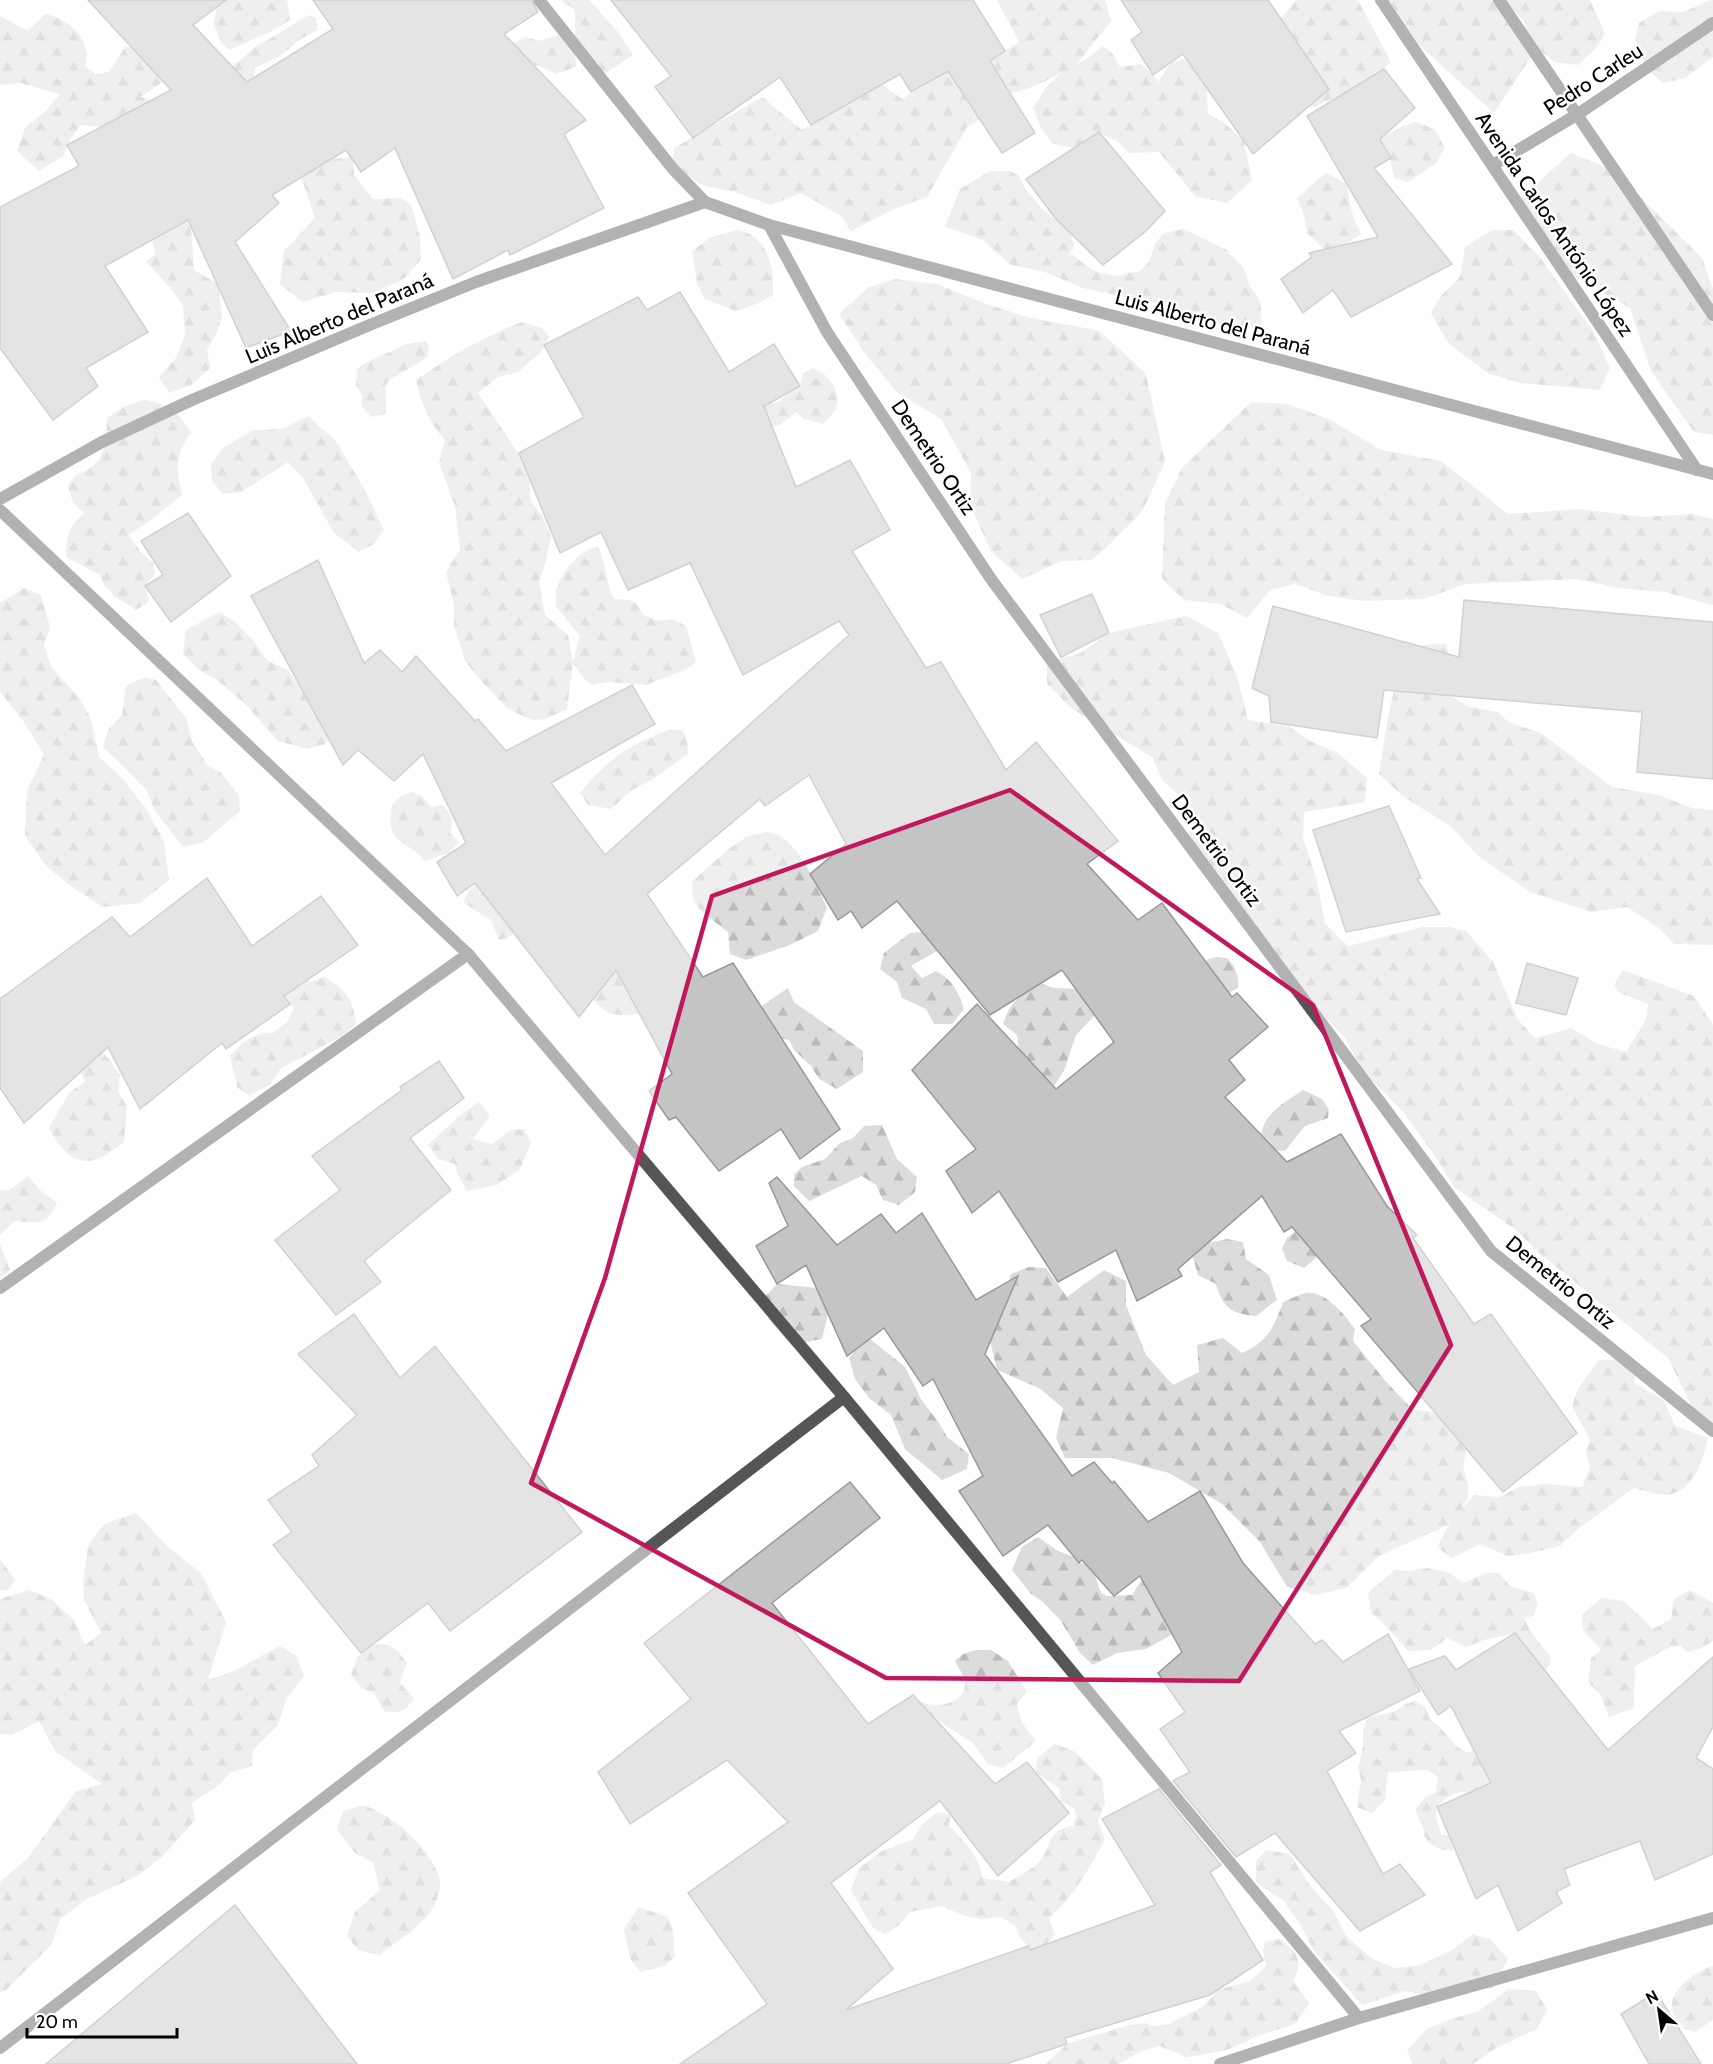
<svg xmlns="http://www.w3.org/2000/svg" width="1713" height="2064" viewBox="0 0 1713 2064" font-family="Cabin,sans-serif">
<defs>
<pattern id="forest-firs" width="22" height="20" patternUnits="userSpaceOnUse" patternTransform="scale(1.5)"><rect width="22" height="20" fill="#dcdcdc"/><path d="M5 1l3.5 6h-7zM16 11l3.5 6h-7z" fill="#bbb"/></pattern>
</defs>
<rect width="100%" height="100%" fill="#fff"/>
<g fill="url(#forest-firs)">
<polygon points="225,0 287,0 290,20 268,33 229,50 221,42 213,24 218,4"/>
<polygon points="561,0 589,0 618,32 633,55 603,75 575,54 576,67 556,74 537,65 516,77 469,65 526,37 539,41 558,35 572,42 575,52 575,10"/>
<path d="M997 0H1105L1111 21 1077 64 1088 58 1103 46 1113 54 1120 67 1141 64 1153 75 1158 82 1171 63 1188 58 1206 78 1208 114 1223 122 1244 141 1252 180 1227 203 1195 196 1159 152 1129 153 1116 140 1099 133 1074 148 1053 144 1042 130 1033 108 1045 89 1062 72C1038 86 1022 93 993 95L980 119 967 127 927 197 894 209 851 231 841 216 801 193 771 205 735 192 705 186 673 169 674 148 762 97 802 130 856 99 877 81 902 99 961 63 979 68 1019 42Z"/>
<polygon points="1296,0 1358,0 1391,62 1367,85 1311,108 1279,73 1265,39"/>
<polygon points="1388,0 1494,0 1531,57 1494,113 1419,45"/>
<polygon points="1503,0 1590,0 1605,34 1597,47 1578,65 1555,62 1534,46 1523,20"/>
<polygon points="1710,0 1713,0 1713,57 1685,78 1663,83 1646,69 1635,39 1639,23 1659,11 1684,12"/>
<path d="M45 14C63 17 84 32 86 52 87 56 86 62 85 67L96 74 109 72 125 47 141 46 164 81 141 97 153 101 102 127 80 125 71 138 63 156 39 171 17 151 25 128 47 110 60 94 20 83 0 85V16L28 31Z"/>
<polygon points="309,15 316,18 318,30 302,38 280,56 255,68 255,79 262,93 219,73 238,62 254,48"/>
<polygon points="1416,122 1434,129 1445,148 1436,163 1408,182 1394,178 1389,154 1381,138 1403,126"/>
<polygon points="1571,153 1613,170 1702,258 1713,289 1713,435 1694,432 1651,371 1630,308 1566,271 1521,198"/>
<polygon points="353,157 354,175 373,199 401,198 412,206 420,237 421,259 405,278 374,293 336,292 303,302 280,284 284,251 315,218 301,177 333,159"/>
<polygon points="990,171 1010,171 1019,176 1027,191 1041,208 1071,233 1074,247 1070,253 1094,271 1115,276 1140,271 1149,262 1155,244 1164,233 1184,229 1227,250 1244,269 1250,286 1260,300 1262,324 1240,328 1203,321 1167,306 1083,288 1045,272 1011,265 984,241 945,226 960,189"/>
<path d="M1326 173 1347 184C1349 202 1352 218 1361 234L1345 245 1324 249 1307 233 1304 215 1297 198Z"/>
<polygon points="172,208 191,227 194,270 218,284 222,315 217,333 207,349 210,368 191,385 169,393 159,377 176,358 185,335 183,306 173,291 146,261 155,255 151,228"/>
<path d="M738 230C769 237 774 267 773 295L759 303 736 311 705 299 697 283 692 251 711 237Z"/>
<polygon points="1492,230 1513,230 1539,256 1593,331 1610,368 1600,390 1521,383 1489,374 1449,344 1431,313 1441,296 1460,277 1465,247"/>
<polygon points="895,279 937,284 981,302 1027,317 1100,331 1146,374 1165,462 1142,512 1106,548 1091,560 1062,561 1022,579 991,551 970,505 971,473 941,419 897,392 866,355 839,314 869,287"/>
<path d="M522 322 542 328 549 337 541 352 518 372 498 377 478 393 522 459 530 483V501L543 516 551 537 545 565 539 581 545 615 568 635 573 662 580 636 556 606C556 601 556 596 556 591 560 574 580 548 598 547 606 564 606 582 614 599L629 600 637 604 643 614 657 621 673 619 686 626 696 662 685 670 646 685 609 682 592 685 585 679 573 664 567 709 546 719 532 720 508 709 483 683 465 661 454 625V605L446 572 460 549 455 506 439 463 445 440C429 423 421 403 416 380 449 357 484 336 522 322Z"/>
<path d="M425 341 429 345 428 357 388 381C382 392 389 400 385 414L371 417 362 406V395L356 386 357 370 361 365 407 344Z"/>
<path d="M813 368C828 373 842 392 836 408 834 414 827 419 823 424L804 419 796 412 781 424 765 429 757 417 767 403 778 402 791 391 800 386 803 373Z"/>
<path d="M144 400C168 404 177 410 191 432 174 459 176 465 182 495L147 523 128 535 141 552 153 563 155 574 145 586 149 602 136 610 114 596 104 585 100 575 66 557C67 536 67 528 84 513L73 503 68 486C78 470 76 477 89 469 107 458 106 437 107 418L125 406Z"/>
<polygon points="1251,402 1287,404 1329,419 1381,450 1441,461 1508,514 1580,509 1642,517 1693,514 1713,519 1713,605 1665,592 1617,588 1577,579 1465,584 1424,599 1365,601 1328,596 1295,584 1270,590 1247,618 1220,604 1184,600 1162,579 1165,503 1182,468"/>
<polygon points="309,416 318,426 334,438 366,492 384,530 374,544 359,552 334,533 303,478 288,462 241,492 222,494 212,480 211,464 223,448 253,430 282,429"/>
<polygon points="24,588 41,595 50,627 44,646 52,668 80,699 91,719 99,757 124,780 146,809 164,841 169,880 140,903 103,907 72,887 47,867 25,836 27,791 44,755 24,722 0,692 0,603"/>
<polygon points="220,612 234,621 253,640 268,661 288,670 300,687 323,698 337,732 325,744 308,749 278,741 246,705 217,680 202,672 183,654 186,630"/>
<polygon points="1186,616 1218,633 1237,676 1248,720 1288,726 1310,741 1338,753 1367,778 1365,802 1304,812 1303,837 1317,881 1325,924 1348,946 1422,927 1450,927 1467,932 1493,962 1518,1020 1535,1038 1571,1028 1598,1044 1626,1052 1646,1020 1648,1004 1620,993 1614,985 1623,970 1694,996 1713,1025 1713,1424 1697,1417 1668,1358 1539,1253 1516,1230 1455,1188 1431,1150 1403,1112 1363,1071 1345,1038 1295,985 1271,965 1260,936 1230,894 1218,872 1201,865 1181,843 1196,823 1182,798 1162,780 1152,757 1072,709 1047,684 1047,661 1079,654 1109,633"/>
<path d="M1446 644 1452 664 1440 690 1469 707 1498 712 1508 722 1541 733 1612 787 1659 795 1692 808 1713 810V945L1674 944 1659 928 1627 907 1591 912 1530 892 1477 855 1452 827 1404 797 1379 774C1385 742 1391 665 1418 647 1425 643 1437 645 1446 644Z"/>
<polygon points="145,677 156,680 186,718 192,741 207,765 221,773 239,796 240,811 204,842 183,847 155,811 146,789 103,747 108,730 122,715 126,686"/>
<path d="M669 730H682L687 739 688 754 653 779 632 790 611 809 588 805 580 793C609 758 627 746 669 730Z"/>
<path d="M412 792 423 797 431 807 442 805C452 814 454 821 450 833L459 842 448 853 424 861C414 842 386 847 391 813 392 799 400 796 412 792Z"/>
<path d="M766 832C798 835 813 881 827 907L818 931 790 945 746 960 730 954 728 932 702 912 693 900 692 881 730 848 746 837Z"/>
<path d="M487 876 528 924 508 938 499 940 491 920 464 903C466 889 476 884 487 876Z"/>
<path d="M938 915 944 947 911 966 922 978 936 971C953 980 958 991 964 1009L952 1024H934L926 1009 902 998 897 982 880 969 884 953 910 933 921 932Z"/>
<path d="M1217 957 1227 958C1236 968 1239 975 1238 988L1229 993 1185 974 1209 959Z"/>
<path d="M620 958 640 1014C611 1016 609 1017 589 995Z"/>
<path d="M325 977C348 993 352 997 356 1024L341 1037 281 1068 270 1085 249 1096 237 1087 230 1056C242 1042 254 1032 273 1033L288 1021 294 1009 285 994 301 978 311 982Z"/>
<path d="M1040 983 1053 988 1085 989 1098 1012 1076 1035 1064 1071 1047 1096 1002 1076 1019 1049 1017 1035 1003 1024C1011 1000 1019 996 1040 983Z"/>
<polygon points="788,988 794,1002 863,1051 863,1072 837,1089 819,1079 811,1066 794,1050 789,1040 772,1036 755,1011"/>
<path d="M101 1051 110 1060 120 1075 118 1092 127 1106 124 1142C118 1147 111 1152 104 1156 78 1171 58 1149 49 1127L70 1092 85 1082 79 1069Z"/>
<path d="M1303 1090 1322 1099 1329 1110 1328 1118 1305 1126 1285 1151 1272 1150 1261 1140C1260 1115 1284 1103 1303 1090Z"/>
<polygon points="479,1102 490,1115 473,1139 492,1144 511,1130 524,1129 531,1143 520,1169 497,1185 467,1191 457,1173 455,1164 438,1159 428,1145 459,1116"/>
<polygon points="882,1125 897,1159 917,1177 915,1192 899,1205 883,1200 876,1185 862,1176 809,1201 794,1186 794,1174 802,1167 825,1159 840,1143 853,1138 864,1126"/>
<path d="M28 1176 40 1190 57 1203C48 1226 37 1223 15 1221L0 1235V1190L8 1191Z"/>
<polygon points="1300,1228 1321,1254 1304,1268 1287,1261 1282,1249 1287,1238"/>
<path d="M1227 1239 1243 1242 1246 1259 1269 1275 1277 1300 1256 1316C1231 1314 1223 1308 1216 1284L1198 1275 1193 1257 1209 1243Z"/>
<polygon points="0,1244 10,1270 0,1278"/>
<path d="M1029 1267 1046 1268 1067 1297 1104 1270 1126 1281V1305L1146 1355 1173 1385 1199 1372 1197 1345 1223 1338 1242 1353C1267 1342 1274 1328 1283 1302 1290 1299 1298 1295 1306 1293 1325 1290 1345 1315 1355 1329L1353 1341 1388 1384 1412 1409 1448 1415 1468 1442 1463 1467 1468 1484V1497L1461 1510 1474 1495 1499 1497 1519 1487 1546 1484 1582 1487 1590 1467 1586 1452 1590 1439 1572 1407 1577 1390 1599 1360H1618L1636 1368 1634 1383 1664 1400 1675 1426 1708 1438C1704 1457 1696 1484 1675 1493 1664 1498 1645 1491 1634 1488L1579 1528 1560 1546 1531 1553 1508 1556 1480 1544 1452 1558 1437 1547 1450 1524 1379 1556 1346 1588 1315 1595 1287 1587 1260 1542 1222 1504 1169 1473 1112 1458H1065L1056 1438 1063 1408 1039 1388 997 1370 990 1341 1001 1317 1004 1294 1011 1274Z"/>
<polygon points="777,1284 817,1288 829,1310 822,1339 791,1345 771,1322 762,1300"/>
<polygon points="870,1339 905,1367 921,1399 939,1423 947,1437 969,1454 967,1469 942,1480 905,1449 891,1415 869,1398 855,1379 849,1358 857,1348"/>
<path d="M136 1513 168 1547 201 1573 226 1622 208 1679C236 1674 255 1658 280 1646L296 1656 304 1676 286 1699 278 1725 253 1750 252 1766 231 1772 219 1785 192 1803 195 1820 162 1857 137 1876 87 1899 60 1919 52 1944 6 1990 0 1992V1882L28 1858 76 1791 102 1784 55 1751 39 1721 11 1735 0 1734V1599L29 1590 51 1599 73 1619 85 1645 101 1633 84 1600 83 1583 88 1546 104 1524Z"/>
<polygon points="1038,1537 1058,1551 1074,1557 1079,1563 1091,1564 1101,1593 1107,1596 1132,1595 1142,1579 1173,1634 1146,1649 1117,1653 1093,1665 1080,1653 1061,1621 1043,1602 1031,1594 1012,1570 1022,1547"/>
<polygon points="0,1559 15,1580 7,1591 0,1590"/>
<polygon points="1428,1568 1448,1572 1463,1583 1486,1573 1499,1573 1510,1586 1534,1593 1538,1604 1533,1616 1524,1618 1532,1634 1550,1656 1551,1663 1546,1670 1534,1671 1511,1634 1484,1640 1466,1647 1447,1638 1431,1650 1408,1651 1382,1622 1371,1613 1368,1593 1395,1570 1408,1571"/>
<polygon points="1690,1590 1713,1603 1713,1641 1701,1648 1687,1652 1680,1645 1668,1648 1635,1666 1634,1708 1609,1717 1600,1694 1588,1682 1591,1658 1601,1650 1583,1630 1582,1615 1601,1598 1624,1601 1653,1629 1671,1619 1674,1599"/>
<path d="M372 1644C393 1644 395 1647 407 1663L399 1682 414 1698C407 1710 399 1714 385 1712L374 1693 361 1688 351 1675 357 1658Z"/>
<path d="M976 1650H991L1008 1661 1027 1692 1017 1704 1022 1723 1036 1741 1003 1768 988 1764 973 1743 935 1719 907 1704 920 1701C933 1710 966 1704 965 1683 965 1677 958 1667 955 1661L963 1654Z"/>
<path d="M1416 1701 1425 1707 1430 1719 1440 1727 1457 1747 1468 1753 1481 1745 1498 1778 1476 1794C1456 1790 1451 1793 1437 1807L1436 1816 1441 1835H1454L1456 1844 1452 1851C1442 1851 1430 1846 1425 1837 1421 1830 1426 1835 1423 1827 1419 1820 1417 1817 1416 1808L1425 1798 1436 1792 1438 1777 1428 1770 1388 1772 1385 1800 1372 1813 1357 1807 1361 1779 1358 1769 1363 1746V1731L1367 1718 1396 1711 1405 1704Z"/>
<path d="M1055 1744 1074 1751 1102 1779 1105 1803 1098 1821 1105 1840C1090 1867 1073 1898 1049 1918L1055 1935 1047 1943 1046 1956 1039 1957 1020 1938 1015 1926 1002 1917 981 1919 965 1916 942 1906 910 1912 898 1926 885 1934 873 1928 851 1890 859 1868 882 1851 912 1840 922 1824 938 1812 951 1815 949 1825C965 1844 978 1853 983 1878L1009 1882C1018 1876 1031 1870 1038 1863 1053 1848 1046 1829 1073 1826L1076 1816 1074 1808 1060 1801 1059 1788 1036 1773 1037 1758Z"/>
<path d="M363 1805C393 1815 431 1848 440 1880 441 1886 437 1901 434 1906 424 1925 395 1943 379 1955L358 1950 347 1936 355 1912 380 1890 373 1862 355 1853 337 1830 343 1811Z"/>
<polygon points="1266,1850 1290,1854 1309,1884 1333,1911 1347,1937 1371,1958 1394,1968 1420,1965 1452,1950 1473,1934 1491,1940 1508,1959 1493,1988 1434,1997 1405,1991 1362,2005 1314,1951 1300,1924 1283,1900 1256,1883 1256,1861"/>
<polygon points="639,1907 668,1917 673,1930 675,1957 664,1966 640,1972 630,1958 624,1929"/>
<path d="M1280 1939C1297 1952 1304 1960 1293 1981L1309 2003 1295 2024 1258 2036 1227 2050 1185 2058 1180 2054 1159 2046 1142 2051 1118 2064H1046L1067 2044 1129 2025 1145 2023 1154 2026 1169 2024 1202 2007 1220 1989 1250 1981 1266 1966 1263 1950 1265 1942Z"/>
<path d="M1713 1966V2020L1695 2032 1678 2027C1676 2020 1671 2010 1672 2003 1674 1987 1698 1970 1713 1966Z"/>
<polygon points="1509,1989 1536,1991 1547,2010 1537,2029 1498,2047 1473,2064 1413,2064 1407,2050 1427,2029 1454,2018 1477,2012"/>
</g>
<g fill="#c4c4c4" stroke="#999" stroke-width="1.5">
<polygon points="88,0 226,0 193,25 247,82 333,29 313,0 531,0 538,12 504,34 586,120 564,134 604,208 510,255 508,250 453,279 395,148 361,172 346,150 272,195 279,203 235,242 291,331 246,348 188,220 105,266 148,332 86,368 98,386 53,420 0,348 0,207 79,166 67,145 171,90"/>
<polygon points="611,0 973,0 1005,51 990,61 1035,133 1002,153 948,71 911,92 900,74 811,125 780,77 693,138 655,87 671,76"/>
<polygon points="1121,0 1268,0 1329,89 1253,154 1183,54 1153,75 1131,40 1142,32"/>
<polygon points="1384,69 1415,108 1380,139 1391,158 1374,168 1452,264 1351,317 1333,290 1303,313 1281,279 1312,257 1309,253 1378,237 1307,116"/>
<polygon points="1099,132 1165,211 1145,232 1103,265 1055,218 1026,179"/>
<polygon points="680,292 729,372 774,344 800,386 764,406 796,487 850,460 890,530 852,551 926,668 941,662 1006,770 1036,742 1118,841 1087,864 1138,920 1162,903 1232,997 1237,993 1268,1027 1229,1060 1245,1080 1225,1097 1287,1162 1341,1134 1387,1206 1417,1235 1413,1238 1474,1324 1491,1314 1577,1433 1503,1492 1361,1326 1371,1319 1292,1227 1284,1232 1262,1196 1178,1269 1182,1276 1137,1301 1116,1250 1058,1282 999,1191 972,1213 946,1171 976,1149 912,1070 977,1004 1056,1089 1114,1042 1062,970 990,1015 897,901 862,928 851,911 838,920 810,874 846,844 809,775 765,806 760,799 647,894 703,977 733,963 840,1129 800,1159 781,1129 719,1171 676,1117 669,1120 649,1091 672,1074 616,970 579,1017 475,883 457,896 437,862 466,843 423,754 394,781 358,750 343,765 251,596 318,560 364,663 380,650 402,672 416,656 475,721 478,719 506,751 632,685 655,724 551,783 605,855 849,635 839,621 743,675 690,563 628,590 601,532 560,553 519,453 584,417 544,345 638,297 647,310"/>
<polygon points="188,513 231,576 171,622 145,586 163,575 141,541"/>
<polygon points="1092,594 1109,633 1061,657 1040,615"/>
<polygon points="1464,600 1713,622 1713,779 1637,772 1642,712 1384,690 1377,738 1271,722 1269,696 1252,688 1273,606 1459,657"/>
<polygon points="1389,806 1421,878 1417,879 1440,914 1346,932 1313,830"/>
<polygon points="207,878 252,946 321,896 358,945 284,996 290,1004 226,1049 222,1043 140,1109 108,1047 24,1123 0,1088 0,999 112,917 130,937"/>
<polygon points="1527,963 1578,978 1566,1015 1516,1003"/>
<polygon points="439,1061 464,1098 410,1138 451,1190 364,1261 381,1282 336,1315 275,1240 340,1190 312,1156 402,1090 400,1087"/>
<polygon points="777,1177 837,1245 881,1214 896,1233 922,1213 976,1300 1018,1276 985,1354 1072,1476 1094,1462 1112,1483 1114,1481 1148,1522 1200,1491 1243,1563 1315,1644 1322,1640 1343,1662 1388,1634 1420,1691 1339,1731 1356,1753 1327,1771 1383,1874 1400,1864 1425,1895 1360,1931 1275,1833 1236,1857 1173,1781 1190,1772 1160,1729 1185,1712 1158,1673 1182,1652 1140,1576 1114,1596 1082,1560 1079,1563 1048,1525 1003,1556 959,1491 983,1476 933,1379 923,1386 884,1328 847,1356 806,1265 777,1284 756,1246 788,1226 769,1183"/>
<polygon points="354,1314 400,1378 435,1346 582,1532 450,1631 428,1603 361,1653 273,1545 292,1532 268,1500 319,1466 312,1455 357,1415 298,1354"/>
<polygon points="850,1482 880,1518 772,1603 868,1724 913,1695 995,1784 1027,1762 1069,1813 998,1876 940,1801 831,1883 893,1969 846,2010 1028,1946 1030,1950 1155,1905 1102,1819 1159,1789 1221,1865 1210,1872 1263,1960 1210,1995 1065,2038 1067,2044 1006,2064 680,2064 767,2004 688,1893 788,1822 727,1760 630,1824 598,1772 691,1699 644,1643"/>
<polygon points="1515,1633 1608,1750 1713,1657 1713,1727 1696,1758 1713,1769 1713,1854 1655,1880 1640,1841 1564,1869 1570,1885 1556,1892 1562,1903 1518,1931 1498,1885 1476,1899 1437,1807 1491,1783 1451,1706 1438,1715 1409,1669 1445,1656 1456,1670"/>
<polygon points="235,1905 357,2064 46,2064"/>
<polygon points="1656,1992 1701,2064 1649,2064 1621,2014"/>
</g>
<g fill="none" stroke-linecap="round" stroke-linejoin="round">
<g stroke="#555" stroke-width="12">
<polyline points="539,0 673,169 705,202 769,225 1713,474"/>
<polyline points="1381,0 1697,470"/>
<polyline points="1499,0 1713,315"/>
<polyline points="1493,165 1578,114 1713,23"/>
<polyline points="769,225 827,332 991,579 1491,1251 1713,1431"/>
<polyline points="0,499 102,442 192,400 372,324 476,282 705,202"/>
<polyline points="0,510 468,954 844,1397 1359,2018"/>
<polyline points="0,1288 468,954"/>
<polyline points="0,2048 844,1397"/>
<polyline points="1220,2064 1359,2018 1713,1918"/>
</g>
</g>
<path d="M0 0H1713V2064H0ZM1010 790 1313 1005 1451 1345 1239 1681 886 1678 531 1483 605 1278 712 896Z" fill="#fff" fill-opacity=".55" fill-rule="evenodd"/>
<path fill="none" stroke="#c2185b" stroke-width="4.5" stroke-linejoin="round" d="M1010 790 1313 1005 1451 1345 1239 1681 886 1678 531 1483 605 1278 712 896Z"/>
<g text-anchor="middle" dominant-baseline="central" stroke-width="5" stroke-linejoin="round" paint-order="stroke">
<g font-size="21" fill="#000" stroke="#fff">
<text transform="translate(1593 79) rotate(-33)">Pedro Carleu</text>
<text transform="translate(1555 224) rotate(56)">Avenida Carlos António López</text>
<text transform="translate(339 318) rotate(-23)">Luis Alberto del Paraná</text>
<text transform="translate(1213 322) rotate(15)">Luis Alberto del Paraná</text>
<text transform="translate(934 457) rotate(56)">Demetrio Ortiz</text>
<text transform="translate(1217 850) rotate(53)">Demetrio Ortiz</text>
<text transform="translate(1561 1282) rotate(39)">Demetrio Ortiz</text>
</g>
</g>
<g transform="translate(1659 2010) rotate(331)" stroke="#ffffff" stroke-width="4.5" paint-order="stroke">
<path d="M0-4.5L10 22L0 15L-10 22Z" fill="#000000"/>
<text y="-9" font-size="16" font-weight="bold" text-anchor="middle" fill="#000000">N</text>
</g>
<path d="M27 2028v9h150v-9" fill="none" stroke="#000000" stroke-width="3"/>
<text x="36" y="2028" font-size="18" fill="#000000" stroke="#ffffff" stroke-width="4.5" paint-order="stroke">20 m</text>
</svg>
